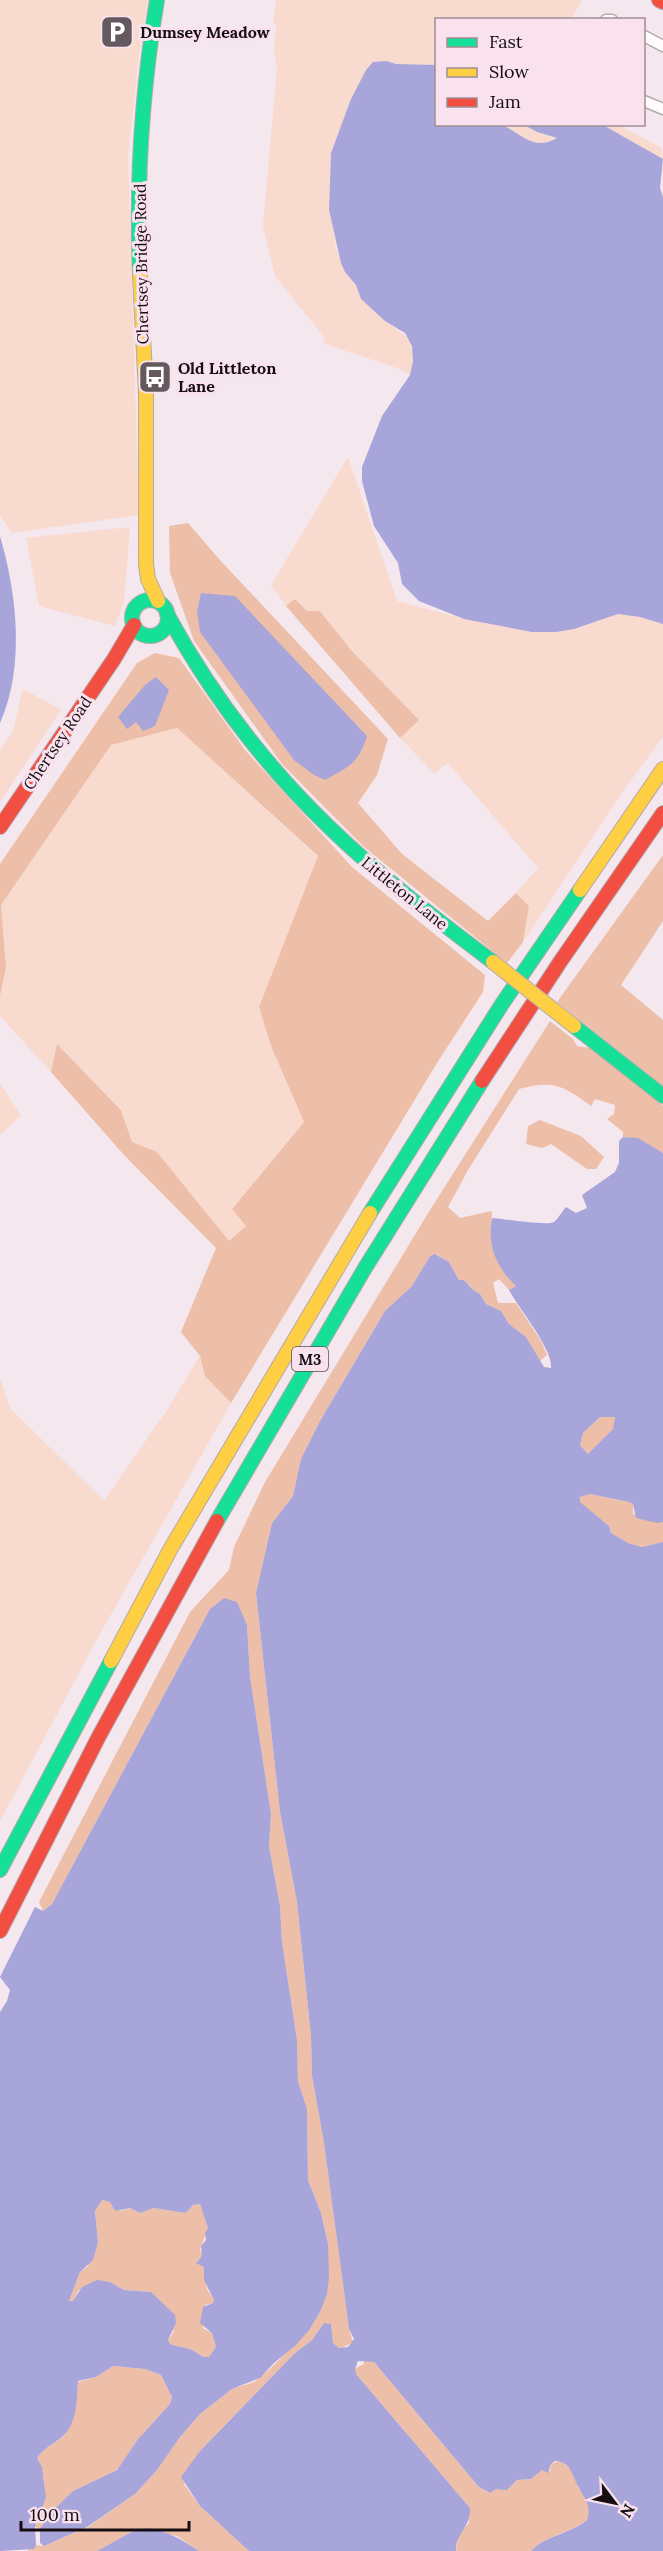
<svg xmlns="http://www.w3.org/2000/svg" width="663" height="2551" viewBox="0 0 663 2551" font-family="Lora,serif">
<rect width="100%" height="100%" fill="#f4e7ed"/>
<g fill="#f9dace">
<polygon points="0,0 148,0 139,56 128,156 139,515 12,533 0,516"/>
<polygon points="276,0 582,0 571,19 436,20 436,65 396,64 386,61 366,70 351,99 331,153 329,210 337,252 345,272 356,285 361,299 385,321 410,339 413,361 410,375 400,369 322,343 325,338 275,276 263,226 277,67 274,53 276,25 273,24"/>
<path d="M501 125H524L537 132 557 139C536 150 519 136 501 125Z"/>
<polygon points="603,125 618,125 662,148 663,159"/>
<polygon points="348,457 397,601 464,619 532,632 574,629 618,614 640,617 663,624 663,737 623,791 523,942 529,906 516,893 538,868 448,763 434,773 400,738 419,720 351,650 321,612 307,611 295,599 286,606 271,585"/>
<polygon points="130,527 124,602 115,626 39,606 26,538"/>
<polygon points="23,689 61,710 0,802 0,750 13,731"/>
<polygon points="177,728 318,857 259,1007 271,1046 304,1122 232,1208 246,1226 229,1241 157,1152 132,1142 121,1109 58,1045 51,1072 0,1016 0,996 6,967 1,905 111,745"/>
<polygon points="0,1084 21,1115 0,1135"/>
<polygon points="200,1356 205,1376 231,1403 97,1639 0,1821 0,1378 10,1408 104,1501 169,1407"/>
</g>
<g fill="#edbfa9">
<polygon points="188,523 219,559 388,739 377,775 358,803 402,854 488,921 516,893 529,906 523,942 507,963 363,846 282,764 194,641 170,573 169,526"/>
<polygon points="295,599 307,611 320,611 351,650 419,720 400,738 286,606"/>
<polygon points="155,653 179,658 245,750 352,867 485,975 483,992 437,1063 231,1403 205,1376 200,1356 181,1332 216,1248 124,1155 51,1072 57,1044 121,1110 132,1142 157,1152 229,1241 246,1226 232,1209 304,1122 271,1046 259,1007 318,856 177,728 111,745 1,905 6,967 0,996 0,864 137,663"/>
<polygon points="663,855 663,921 621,985 663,1020 663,1086 557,1002"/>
<path d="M550 1021 573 1039 577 1046 590 1048 663 1105V1153L629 1137H623V1132L607 1119 614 1114 615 1105 595 1099 591 1106C563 1085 553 1080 519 1089L468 1170 448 1207 460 1218 492 1211C492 1218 490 1223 490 1230 491 1252 500 1271 516 1286L509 1290 499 1279 493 1283 498 1303H516L541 1341 547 1355 540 1361 526 1337 509 1324 501 1311 486 1304 480 1294 472 1289 464 1280H459L449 1262 436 1254 430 1256 412 1286 385 1311 320 1421 301 1459 293 1496 272 1523 256 1593 280 1812 297 1902 311 2036 312 2076 324 2143 349 2329 353 2342 340 2349 333 2343 331 2324 324 2323 312 2340 294 2354 200 2451 184 2484 200 2506 249 2551H199L177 2536 137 2529 97 2551H27L36 2545 44 2546 88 2527 135 2494 157 2470 180 2437 200 2414 232 2389 254 2382 269 2370 310 2329 320 2312 328 2244 321 2213 308 2180 307 2109 298 2081 297 2040 282 1942 280 1906 269 1846 271 1814 250 1676 247 1625 224 1598 210 1609 52 1904 43 1911 39 1902 190 1612 229 1570 234 1547 265 1482 430 1210Z"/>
<polygon points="540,1120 581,1136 604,1157 596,1169 587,1169 551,1144 542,1148 526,1144 528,1126"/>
<polygon points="600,1417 615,1417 614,1429 588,1454 580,1445 583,1433"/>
<polygon points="590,1494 629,1502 633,1504 633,1514 663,1522 663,1542 642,1547 628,1543 611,1533 609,1526 580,1503 580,1497"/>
<path d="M102 2200 110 2202 120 2211 130 2208 140 2213 154 2208 186 2213 193 2205 200 2204 208 2228 200 2250 203 2256 197 2261 204 2267 207 2289 214 2300 213 2303 205 2305 203 2328 212 2333 216 2347 209 2357C200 2358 198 2352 190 2349 184 2347 177 2347 170 2344L168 2340 174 2331 150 2292 124 2290 110 2282 79 2290 73 2301H69L80 2272 88 2266 98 2242 95 2211Z"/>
<path d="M364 2360 374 2362 479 2487 489 2493 496 2489H508L517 2480 531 2479 542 2470 550 2471 551 2464 559 2461 571 2468 579 2489 588 2502 590 2511 587 2520C570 2533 544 2536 531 2551H456L459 2534 469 2523 470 2508 356 2374 354 2369 364 2364Z"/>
<path d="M113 2366 145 2369 161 2375 172 2397 170 2404 138 2439 117 2470 73 2491 51 2512 40 2529 35 2527C44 2502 50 2483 37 2458 45 2446 57 2444 66 2433 76 2420 77 2398 78 2382L96 2377Z"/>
</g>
<g fill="#a7a5d9" fill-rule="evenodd">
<path d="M386 61 396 64 436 65V124C451 124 491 121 502 125 521 133 534 152 557 138L537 132 524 125H603L663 159 660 188 663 197V624L640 617 618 614 574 629 556 632H532L464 619 419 601 402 584 398 563 374 526 362 481V467L382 416 410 375 413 361 412 346 405 333 385 321 361 299 356 285 345 272 341 263 329 210 331 153 351 99 366 70 373 62Z"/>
<path d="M0 536C17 595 25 666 0 723Z"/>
<path d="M201 593 235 596 367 736C358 764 350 766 325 780L314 775 294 760 200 632 197 611Z"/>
<polygon points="156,677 169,690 155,726 143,731 136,722 127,729 118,717 145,685"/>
<path d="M623 1137 638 1138 663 1153V1522L657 1523 636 1518 633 1504 629 1502 590 1494 580 1497V1502L609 1526 611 1533 628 1543 642 1547 663 1542V2551H531C544 2536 570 2534 587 2520 592 2505 585 2500 579 2488 572 2476 572 2462 555 2461L551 2464 548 2473 542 2470 531 2479 517 2480 507 2490 496 2489 490 2493 479 2487 374 2362 358 2361 355 2369 356 2374 470 2508C472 2526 455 2533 456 2551H249L200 2506 181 2477 200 2451 294 2354 312 2340 324 2323 331 2324 333 2343 339 2348 348 2347 354 2339 349 2329 324 2143 312 2076 311 2036 297 1902 280 1812 256 1593 272 1523 293 1496 301 1459 320 1421 385 1311 412 1286 430 1256 435 1254 449 1262 459 1280H464L472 1289 480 1294 486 1304 501 1311 509 1324 526 1337 544 1367 551 1368C553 1349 519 1309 509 1290L516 1286C497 1269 486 1243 492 1218 504 1219 548 1226 554 1222 559 1218 562 1211 566 1207L576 1213 587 1208 582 1195 615 1172 619 1163V1141ZM600 1417H615L613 1429 588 1454 580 1445 583 1433Z"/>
<path d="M224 1598 237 1602 247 1625 250 1676 271 1814 269 1846 280 1906 282 1942 297 2040 298 2081 307 2109 308 2180 321 2213 328 2244 329 2277 327 2294 320 2312 310 2329 296 2345 274 2363 260 2378 232 2389 200 2414 180 2437 157 2470 135 2494 87 2527 44 2546 40 2543V2529L51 2512 73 2491 117 2470 138 2439 170 2404 172 2397 161 2375 145 2369 113 2366 96 2377 78 2381C77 2397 77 2421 66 2433 57 2443 45 2446 37 2458L42 2467 46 2497 35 2527 36 2545 34 2549 0 2551V2012L7 2001 10 1990 0 1977 35 1907 43 1911 52 1904 210 1609ZM102 2200 110 2202 115 2211 130 2208 140 2213 154 2208 186 2213 193 2205 200 2204 208 2228 205 2233 206 2240 201 2246 202 2256 196 2263 204 2267V2280L214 2300 213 2303 203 2307 200 2323 212 2333 216 2347 209 2357C200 2358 198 2352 190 2349 184 2347 177 2347 170 2344L168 2340 176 2323 175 2315 151 2292 124 2290 110 2282 97 2280 82 2287 73 2301H69L80 2272 93 2260 98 2242 95 2211Z"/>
<path d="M147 2528C168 2531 182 2540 199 2551H97L137 2529Z"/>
</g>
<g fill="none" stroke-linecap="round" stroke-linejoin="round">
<defs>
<g id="street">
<polyline points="606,20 612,20"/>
<polyline points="644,36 663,46"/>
<polyline points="644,101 663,109"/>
</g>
<g id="fast">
<path d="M140 275C136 184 142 90 157 0"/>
<circle cx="150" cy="618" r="18"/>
<path d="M167 614C209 691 264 764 327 825 378 875 436 919 493 962"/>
<polyline points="574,1026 663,1096"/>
<polyline points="370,1213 502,1004 580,890"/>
<polyline points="217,1521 365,1268 482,1081"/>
<polyline points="0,1870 111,1661"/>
</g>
<g id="slow">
<polyline points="140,275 146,394 146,564 148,579 158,601"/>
<polyline points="580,890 663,769"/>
<polyline points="111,1661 171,1548 370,1213"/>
</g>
<g id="jam">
<polyline points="659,0 663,2"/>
<polyline points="0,827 114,659 134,625"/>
<polyline points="482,1081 560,962 663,813"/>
<polyline points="0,1931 98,1738 217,1521"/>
</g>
</defs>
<use href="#street" stroke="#b3a9ae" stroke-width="13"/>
<use href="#fast" stroke="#b3a9ae" stroke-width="16"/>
<use href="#slow" stroke="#b3a9ae" stroke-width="16"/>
<use href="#jam" stroke="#b3a9ae" stroke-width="16"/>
<use href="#street" stroke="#fdfbfc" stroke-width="10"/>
<use href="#fast" stroke="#16e098" stroke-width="14"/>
<use href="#slow" stroke="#ffcf43" stroke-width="14"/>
<use href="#jam" stroke="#f24e42" stroke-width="14"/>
<defs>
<polyline id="slow-bridge" points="493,962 574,1026"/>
</defs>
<use href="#slow-bridge" stroke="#b3a9ae" stroke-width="16" stroke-linecap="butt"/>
<use href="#slow-bridge" stroke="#ffcf43" stroke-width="14"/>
</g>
<defs>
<symbol id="parking-square" viewBox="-11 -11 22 22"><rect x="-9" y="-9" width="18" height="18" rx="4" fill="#63595e" stroke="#f9e2ed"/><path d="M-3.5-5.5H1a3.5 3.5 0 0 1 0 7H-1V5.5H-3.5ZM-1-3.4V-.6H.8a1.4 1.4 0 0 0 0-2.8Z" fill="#fff"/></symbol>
<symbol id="bus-square" viewBox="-11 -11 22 22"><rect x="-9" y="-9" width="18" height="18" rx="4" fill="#63595e" stroke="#f9e2ed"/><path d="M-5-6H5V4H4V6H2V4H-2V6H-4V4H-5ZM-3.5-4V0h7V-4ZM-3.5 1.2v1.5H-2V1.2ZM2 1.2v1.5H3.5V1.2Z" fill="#fff"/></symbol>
</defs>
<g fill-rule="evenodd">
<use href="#parking-square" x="98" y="13" width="38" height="38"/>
<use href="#bus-square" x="136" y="358" width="38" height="38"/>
</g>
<g text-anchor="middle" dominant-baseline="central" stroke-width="6" stroke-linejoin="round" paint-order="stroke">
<rect fill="#f9e2ed" stroke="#594d53" stroke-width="1.5" x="292" y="1347" width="36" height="24" rx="4.5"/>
<g font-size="15" font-weight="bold" fill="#150d11">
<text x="310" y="1359">M3</text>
</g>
<g font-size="16" font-weight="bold" fill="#150d11" stroke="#f9e2ed" text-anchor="start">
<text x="140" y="32">Dumsey Meadow</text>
<text x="178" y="368">Old Littleton<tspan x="178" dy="18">Lane</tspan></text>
</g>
<g font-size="16" fill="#150d11" stroke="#f9e2ed">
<text transform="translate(141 264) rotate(-91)">Chertsey Bridge Road</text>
<text transform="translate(57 743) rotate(-56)">Chertsey Road</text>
<text transform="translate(405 893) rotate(39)">Littleton Lane</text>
</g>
</g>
<rect x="435" y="18" width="210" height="108" fill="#f9e2ed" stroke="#9e8d95" stroke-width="1.5"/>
<rect x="447" y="38" width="30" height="9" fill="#16e098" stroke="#9e8d95" stroke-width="1.5"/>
<text x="489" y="48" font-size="18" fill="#150d11">Fast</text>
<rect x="447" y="68" width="30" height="9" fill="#ffcf43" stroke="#9e8d95" stroke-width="1.5"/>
<text x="489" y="78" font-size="18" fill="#150d11">Slow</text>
<rect x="447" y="98" width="30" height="9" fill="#f24e42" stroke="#9e8d95" stroke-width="1.5"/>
<text x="489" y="108" font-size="18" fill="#150d11">Jam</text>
<g transform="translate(615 2503) rotate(122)" stroke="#f9e2ed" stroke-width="4.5" paint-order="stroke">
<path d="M0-4.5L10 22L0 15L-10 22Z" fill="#150d11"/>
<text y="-9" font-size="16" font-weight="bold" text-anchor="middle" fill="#150d11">N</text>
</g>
<path d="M21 2521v9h168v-9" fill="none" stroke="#150d11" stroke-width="3"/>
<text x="30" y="2521" font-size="18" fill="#150d11" stroke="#f9e2ed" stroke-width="4.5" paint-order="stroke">100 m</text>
</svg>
